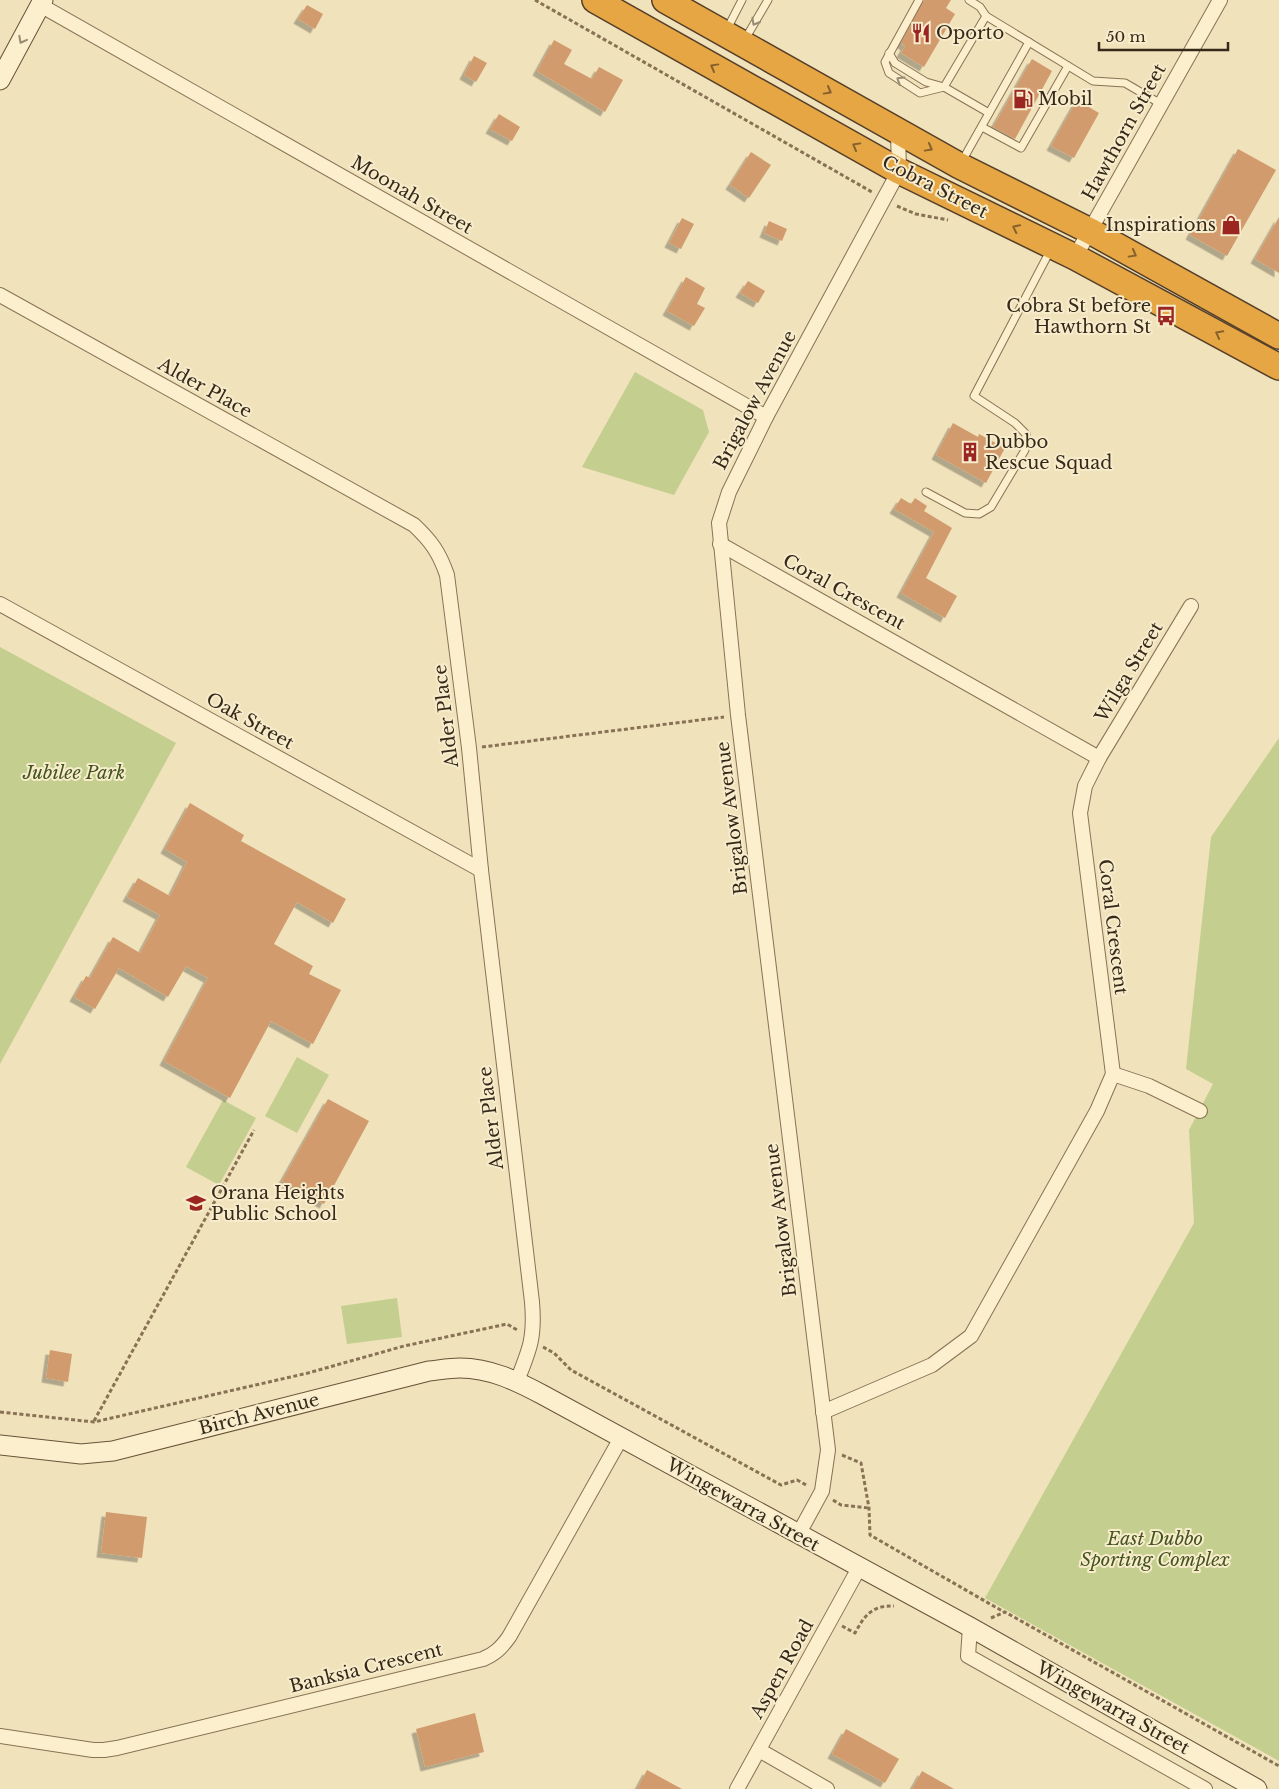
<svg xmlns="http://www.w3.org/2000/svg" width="1279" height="1789" viewBox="0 0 1279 1789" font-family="'Libre Baskerville',serif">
<defs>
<filter id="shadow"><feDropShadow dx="-4.5" dy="4.5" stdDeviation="0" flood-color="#0004"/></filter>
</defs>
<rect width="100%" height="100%" fill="#f0e2bb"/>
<g fill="#c4ce8f">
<polygon points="635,372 703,410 709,432 674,495 582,467"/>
<polygon points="0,647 176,743 0,1064"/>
<polygon points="1279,738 1279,1761 985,1598 1194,1223 1189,1130 1213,1084 1186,1069 1211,837"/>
<polygon points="297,1057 329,1075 297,1133 265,1116"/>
<polygon points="223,1100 256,1118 219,1185 186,1167"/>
<polygon points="397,1298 402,1337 347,1344 341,1306"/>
</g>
<g fill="#d19b6e" filter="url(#shadow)">
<polygon points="924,0 951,0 946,8 955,14 924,67 901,53 905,46 901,43"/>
<polygon points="307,5 323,14 315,29 298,19"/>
<polygon points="554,40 572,50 564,64 592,79 599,67 623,80 605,112 537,71"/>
<polygon points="474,56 487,63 476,82 464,75"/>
<polygon points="1032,59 1052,71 1015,139 993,127"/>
<polygon points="1077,100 1099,113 1074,158 1051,146"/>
<polygon points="499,114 520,127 512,141 490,129"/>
<polygon points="1238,149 1276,170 1227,256 1190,235"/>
<polygon points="751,152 771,165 749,198 730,185"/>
<polygon points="1279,217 1279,273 1255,259"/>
<polygon points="682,218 694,224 681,249 669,243"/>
<polygon points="769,221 787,229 782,241 764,233"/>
<polygon points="686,277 705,288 697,304 705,308 694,326 667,311"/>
<polygon points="748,281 765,291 758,303 740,293"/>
<polygon points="953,423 978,437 979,434 1005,448 986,483 936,455"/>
<polygon points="901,498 911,504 915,498 927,506 924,511 952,528 926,578 957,596 945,618 901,593 934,532 894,509"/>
<polygon points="190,803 244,835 241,841 346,899 333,923 297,902 274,944 313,966 309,974 341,990 313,1044 271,1021 230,1098 164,1061 208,978 186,966 168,997 119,968 95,1009 74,997 86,976 90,978 113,937 140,953 160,915 127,897 138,878 170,896 187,862 165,849"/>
<polygon points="328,1099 369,1121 324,1204 282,1181"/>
<polygon points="50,1350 72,1354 68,1382 46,1378"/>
<polygon points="106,1512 147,1517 142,1558 101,1553"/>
<polygon points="475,1713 484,1752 425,1767 416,1729"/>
<polygon points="846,1729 899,1759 885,1783 832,1754"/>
<polygon points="647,1770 682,1789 637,1789"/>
<polygon points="922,1771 954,1789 912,1789"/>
</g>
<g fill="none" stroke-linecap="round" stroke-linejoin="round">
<defs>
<g id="lane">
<polyline points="919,0 885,62 889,73 920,93 944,87 986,16"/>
<polyline points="969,0 980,7 986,16 1093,81 1125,83 1161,104"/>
<polyline points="726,31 742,0"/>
<polyline points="744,41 768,0"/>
<polyline points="889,53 895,63 926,82 944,87 989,113"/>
<polyline points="982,127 1021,148 1068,66"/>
<polyline points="961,163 1029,42"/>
<polyline points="926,492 965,513 979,514 991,507 1025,450 1026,434 1015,423 974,396 1051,249"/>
</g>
<g id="street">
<polyline points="40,5 766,417"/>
<polyline points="1075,257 1220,0"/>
<path d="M0 295 414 525C431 541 439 552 447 575L469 748 481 870 532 1302C535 1337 530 1349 517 1381"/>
<polyline points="720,544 1099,758 1085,786 1080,813 1113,1074 1097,1111 971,1336 932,1365 823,1412"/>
<polyline points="0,604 481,870"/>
<polyline points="1099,758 1191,606"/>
<polyline points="1113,1074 1149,1086 1200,1111"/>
<polyline points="798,1535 822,1491 828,1450 738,715 719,523 729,492 766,417 899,171 898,131"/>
<polyline points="970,1627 968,1656 1205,1789"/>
<path d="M0 1736 93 1750H104L117 1748 483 1659C495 1654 501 1648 509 1637L621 1438"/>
<polyline points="759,1750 827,1789"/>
<polyline points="737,1789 859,1568"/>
</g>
<g id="secondary">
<polyline points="0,80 43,0"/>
<path d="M0 1445 81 1454 113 1451 429 1371C439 1370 449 1368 460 1368 490 1368 517 1381 543 1395L970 1627 1257 1789"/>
</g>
<g id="highway">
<polyline points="595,0 899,171 1075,257 1279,367"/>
<polyline points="665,0 960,166 1090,231 1279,336"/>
</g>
</defs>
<use href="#lane" stroke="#887254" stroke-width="9"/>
<use href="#street" stroke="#887254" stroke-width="16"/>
<use href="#secondary" stroke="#695338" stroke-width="21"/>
<use href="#highway" stroke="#553f29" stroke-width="28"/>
<g stroke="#887254" stroke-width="3" stroke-dasharray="4 2.5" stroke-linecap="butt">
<polyline points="535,0 872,192"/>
<polyline points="897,206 916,214 948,220"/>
<polyline points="482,747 724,717"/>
<polyline points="543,1347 554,1353 571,1370 781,1485 797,1480 808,1486"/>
<polyline points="0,1412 94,1422 308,1373 404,1346 507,1324 519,1331"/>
<polyline points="94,1421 254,1130"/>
<polyline points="842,1455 861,1463 869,1508 870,1535 1004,1612"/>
<polyline points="833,1500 841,1505 869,1508"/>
<polyline points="991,1618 1005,1612 1279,1766"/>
<path d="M842 1626 855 1633C864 1616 872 1605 894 1606"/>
</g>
<use href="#lane" stroke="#fbefce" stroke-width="7"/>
<use href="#street" stroke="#fbefce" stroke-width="14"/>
<use href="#secondary" stroke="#fbefce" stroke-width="19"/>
<use href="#highway" stroke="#e7a644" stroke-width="25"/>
</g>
<defs><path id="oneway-chevron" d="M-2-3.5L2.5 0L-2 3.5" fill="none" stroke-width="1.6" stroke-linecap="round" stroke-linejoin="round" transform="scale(1.25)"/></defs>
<g stroke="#988c74">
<use href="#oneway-chevron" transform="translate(755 22) rotate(120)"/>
<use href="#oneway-chevron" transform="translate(22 40) rotate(118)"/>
<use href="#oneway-chevron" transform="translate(900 80) rotate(-148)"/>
</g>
<g stroke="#86612d">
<use href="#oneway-chevron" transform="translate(714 67) rotate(-151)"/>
<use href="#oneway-chevron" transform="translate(828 91) rotate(29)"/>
<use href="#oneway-chevron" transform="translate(856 146) rotate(-151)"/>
<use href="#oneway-chevron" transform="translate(929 148) rotate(29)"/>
<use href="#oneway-chevron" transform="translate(1016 228) rotate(-154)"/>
<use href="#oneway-chevron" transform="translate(1133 254) rotate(29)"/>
<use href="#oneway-chevron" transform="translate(1219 334) rotate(-152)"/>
</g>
<defs>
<symbol id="restaurant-bare" viewBox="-9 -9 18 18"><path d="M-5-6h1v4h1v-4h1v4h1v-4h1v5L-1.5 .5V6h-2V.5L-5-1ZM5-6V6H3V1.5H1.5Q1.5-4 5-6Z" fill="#9a2521" stroke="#f7eccb" stroke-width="2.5" paint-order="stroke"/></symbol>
<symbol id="fuel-bare" viewBox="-9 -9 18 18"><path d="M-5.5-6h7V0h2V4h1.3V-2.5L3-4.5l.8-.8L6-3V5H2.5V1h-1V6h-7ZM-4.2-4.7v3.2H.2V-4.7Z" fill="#9a2521" stroke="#f7eccb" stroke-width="2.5" paint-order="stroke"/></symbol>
<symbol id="shop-bare" viewBox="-9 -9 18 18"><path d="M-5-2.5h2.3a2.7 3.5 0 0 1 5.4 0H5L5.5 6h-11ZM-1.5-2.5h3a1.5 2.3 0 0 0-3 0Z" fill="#9a2521" stroke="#f7eccb" stroke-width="2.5" paint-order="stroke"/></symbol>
<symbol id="bus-bare" viewBox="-9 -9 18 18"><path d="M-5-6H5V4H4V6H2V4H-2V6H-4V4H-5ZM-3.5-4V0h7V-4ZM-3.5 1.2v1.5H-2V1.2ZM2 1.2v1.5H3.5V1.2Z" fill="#9a2521" stroke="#f7eccb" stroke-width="2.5" paint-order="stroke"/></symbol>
<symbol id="building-bare" viewBox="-9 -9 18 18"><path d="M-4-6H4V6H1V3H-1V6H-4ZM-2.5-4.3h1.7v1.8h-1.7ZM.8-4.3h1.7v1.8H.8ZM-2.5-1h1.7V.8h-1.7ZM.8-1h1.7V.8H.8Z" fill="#9a2521" stroke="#f7eccb" stroke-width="2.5" paint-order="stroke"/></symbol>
<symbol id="school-bare" viewBox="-9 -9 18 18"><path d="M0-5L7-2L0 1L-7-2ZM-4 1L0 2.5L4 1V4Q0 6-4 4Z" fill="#9a2521" stroke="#f7eccb" stroke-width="2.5" paint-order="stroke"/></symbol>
</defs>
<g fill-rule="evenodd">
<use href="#restaurant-bare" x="907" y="19" width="28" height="28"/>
<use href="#fuel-bare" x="1009" y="85" width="28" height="28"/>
<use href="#shop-bare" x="1217" y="211" width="28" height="28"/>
<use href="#bus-bare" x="1152" y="302" width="28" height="28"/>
<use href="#building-bare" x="956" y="438" width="28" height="28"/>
<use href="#school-bare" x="182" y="1189" width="28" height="28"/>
</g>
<g text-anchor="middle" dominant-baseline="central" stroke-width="4" stroke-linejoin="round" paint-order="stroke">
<g font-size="18" fill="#36291a" stroke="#f7eccb" text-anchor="start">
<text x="936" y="33">Oporto</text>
<text x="1038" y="99">Mobil</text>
<text x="1216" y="225" text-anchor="end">Inspirations</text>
<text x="1151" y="306" text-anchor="end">Cobra St before<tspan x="1151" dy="21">Hawthorn St</tspan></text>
<text x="985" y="442">Dubbo<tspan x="985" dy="21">Rescue Squad</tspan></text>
<text x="211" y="1193">Orana Heights<tspan x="211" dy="21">Public School</tspan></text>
</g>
<g font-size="18" fill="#36291a" stroke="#f7eccb">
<text transform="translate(1124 132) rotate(-61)">Hawthorn Street</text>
<text transform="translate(935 187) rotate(27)">Cobra Street</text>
<text transform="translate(412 195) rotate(30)">Moonah Street</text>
<text transform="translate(205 388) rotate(29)">Alder Place</text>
<text transform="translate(755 400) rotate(-62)">Brigalow Avenue</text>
<text transform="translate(844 592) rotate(29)">Coral Crescent</text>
<text transform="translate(1129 672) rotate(-59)">Wilga Street</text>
<text transform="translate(446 716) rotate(-97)">Alder Place</text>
<text transform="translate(250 721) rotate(29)">Oak Street</text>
<text transform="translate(732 818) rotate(-97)">Brigalow Avenue</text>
<text transform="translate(1113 927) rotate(83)">Coral Crescent</text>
<text transform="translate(491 1118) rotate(-97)">Alder Place</text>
<text transform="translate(781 1220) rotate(-97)">Brigalow Avenue</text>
<text transform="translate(259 1414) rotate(-14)">Birch Avenue</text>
<text transform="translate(743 1505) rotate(29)">Wingewarra Street</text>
<text transform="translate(366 1668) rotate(-14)">Banksia Crescent</text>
<text transform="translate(782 1669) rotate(-61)">Aspen Road</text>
<text transform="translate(1113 1708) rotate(29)">Wingewarra Street</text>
</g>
<g font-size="18" font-style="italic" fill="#44541f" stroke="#f7eccb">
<text x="74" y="773">Jubilee Park</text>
<text x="1155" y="1539">East Dubbo<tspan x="1155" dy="21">Sporting Complex</tspan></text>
</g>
</g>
<path d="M1099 42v8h129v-8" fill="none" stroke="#36291a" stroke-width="2.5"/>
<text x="1106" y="42" font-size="15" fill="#36291a" stroke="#f7eccb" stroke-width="4" paint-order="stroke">50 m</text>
</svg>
